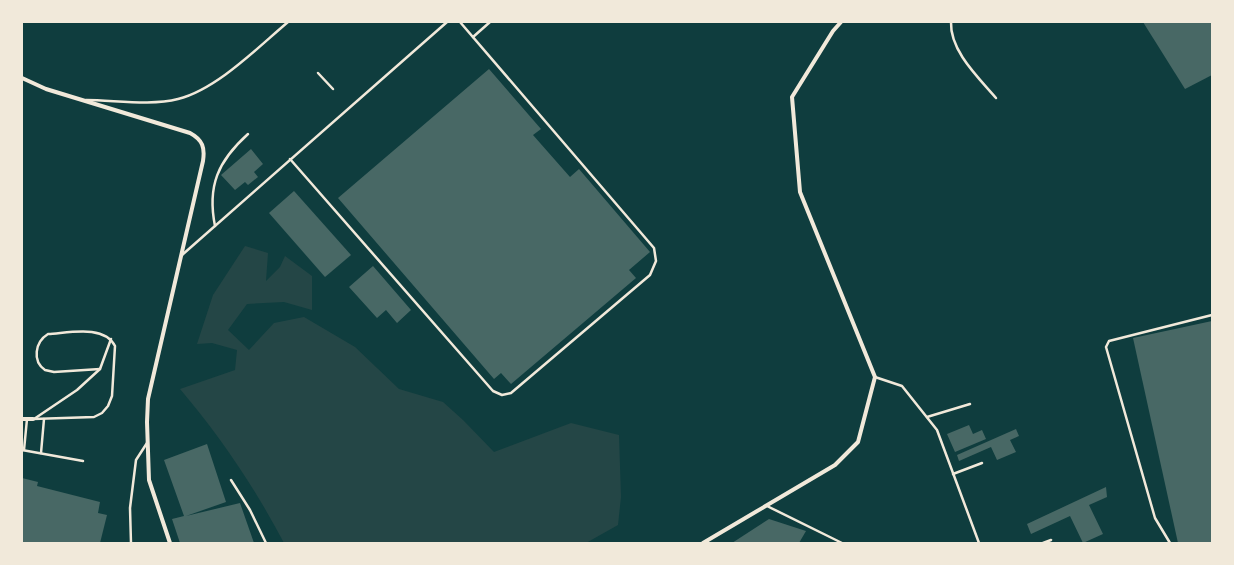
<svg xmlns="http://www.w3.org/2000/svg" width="1234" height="565" viewBox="0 0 1234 565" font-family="'Nunito Sans',sans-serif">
<rect width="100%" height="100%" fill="#0f3d3e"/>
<path fill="#244646" d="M245 246 268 253 266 281 280 267 285 256 312 276V310L284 302 247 304 228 330 249 350 274 323 304 317 355 347 399 389 443 402 463 420 494 452 571 423 619 435 621 497 618 525 586 543H284C255 488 220 436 180 389L235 370 237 350 212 343 197 344 213 295Z"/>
<g fill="#486865">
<polygon points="1143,22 1212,22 1212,75 1185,89"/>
<polygon points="489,69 541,129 533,135 570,177 579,169 650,252 629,270 636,278 511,384 501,373 494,379 338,198"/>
<polygon points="251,149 263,164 254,172 258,177 248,185 245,182 235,190 221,175"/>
<polygon points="294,191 351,255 325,277 269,213"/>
<polygon points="373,266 411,310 397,323 386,310 377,318 349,287"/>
<polygon points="1212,321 1212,543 1178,543 1133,338"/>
<polygon points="969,425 973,434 982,430 986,439 955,452 947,434"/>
<polygon points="1016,429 1019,436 1010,440 1016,452 997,460 991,447 959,461 957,455"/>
<polygon points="207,444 226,502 186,516 240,503 254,543 180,543 172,519 184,516 164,460"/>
<polygon points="22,478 38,482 37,486 100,502 98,513 107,515 100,543 22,543"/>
<polygon points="1106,487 1107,497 1089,505 1103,534 1083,543 1070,516 1031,534 1027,524"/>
<polygon points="769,519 806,531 799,543 732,543"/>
</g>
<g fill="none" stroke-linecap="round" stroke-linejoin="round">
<g stroke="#f1e9da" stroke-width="2.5">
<path d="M951 22C950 51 978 77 996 98"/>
<polyline points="473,37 490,22"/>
<polyline points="318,73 333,89"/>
<path d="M86 100C114 100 151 106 178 99 217 89 257 48 288 22"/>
<polyline points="290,159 493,391 502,395 511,393 650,275 656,261 654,248 460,22"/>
<path d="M215 226C207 186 218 161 248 134"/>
<polyline points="182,255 447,22"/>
<polyline points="875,377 902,386 937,430 979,543"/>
<polyline points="927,417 970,404"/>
<path d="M33 419 94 417 102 413 108 406 112 396 115 346C104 324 68 333 48 334 35 342 32 361 45 370L54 372 100 369"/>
<polyline points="34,419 77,390 100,369 111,339"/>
<polyline points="22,450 83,461"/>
<polyline points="24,450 27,419"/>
<polyline points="41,453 44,419"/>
<polyline points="953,474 982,463"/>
<polyline points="231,480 250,510 266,543"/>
<polyline points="767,506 842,543"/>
<polyline points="131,543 130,508 136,460 147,443"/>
<polyline points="1043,543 1051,540"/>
<polyline points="1170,543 1155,518 1106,347 1109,341 1212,315"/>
</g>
<g stroke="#f1e9da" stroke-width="4">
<path d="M22 78 46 89 190 133C203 140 205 148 203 161L148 399 147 422 149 480 170 543"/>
<polyline points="22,419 33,419"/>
<polyline points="703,543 835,465 858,442 875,377 800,192 792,97 833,31 841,22"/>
</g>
</g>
<rect width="1234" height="565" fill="none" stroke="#f1e9da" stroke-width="46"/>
</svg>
